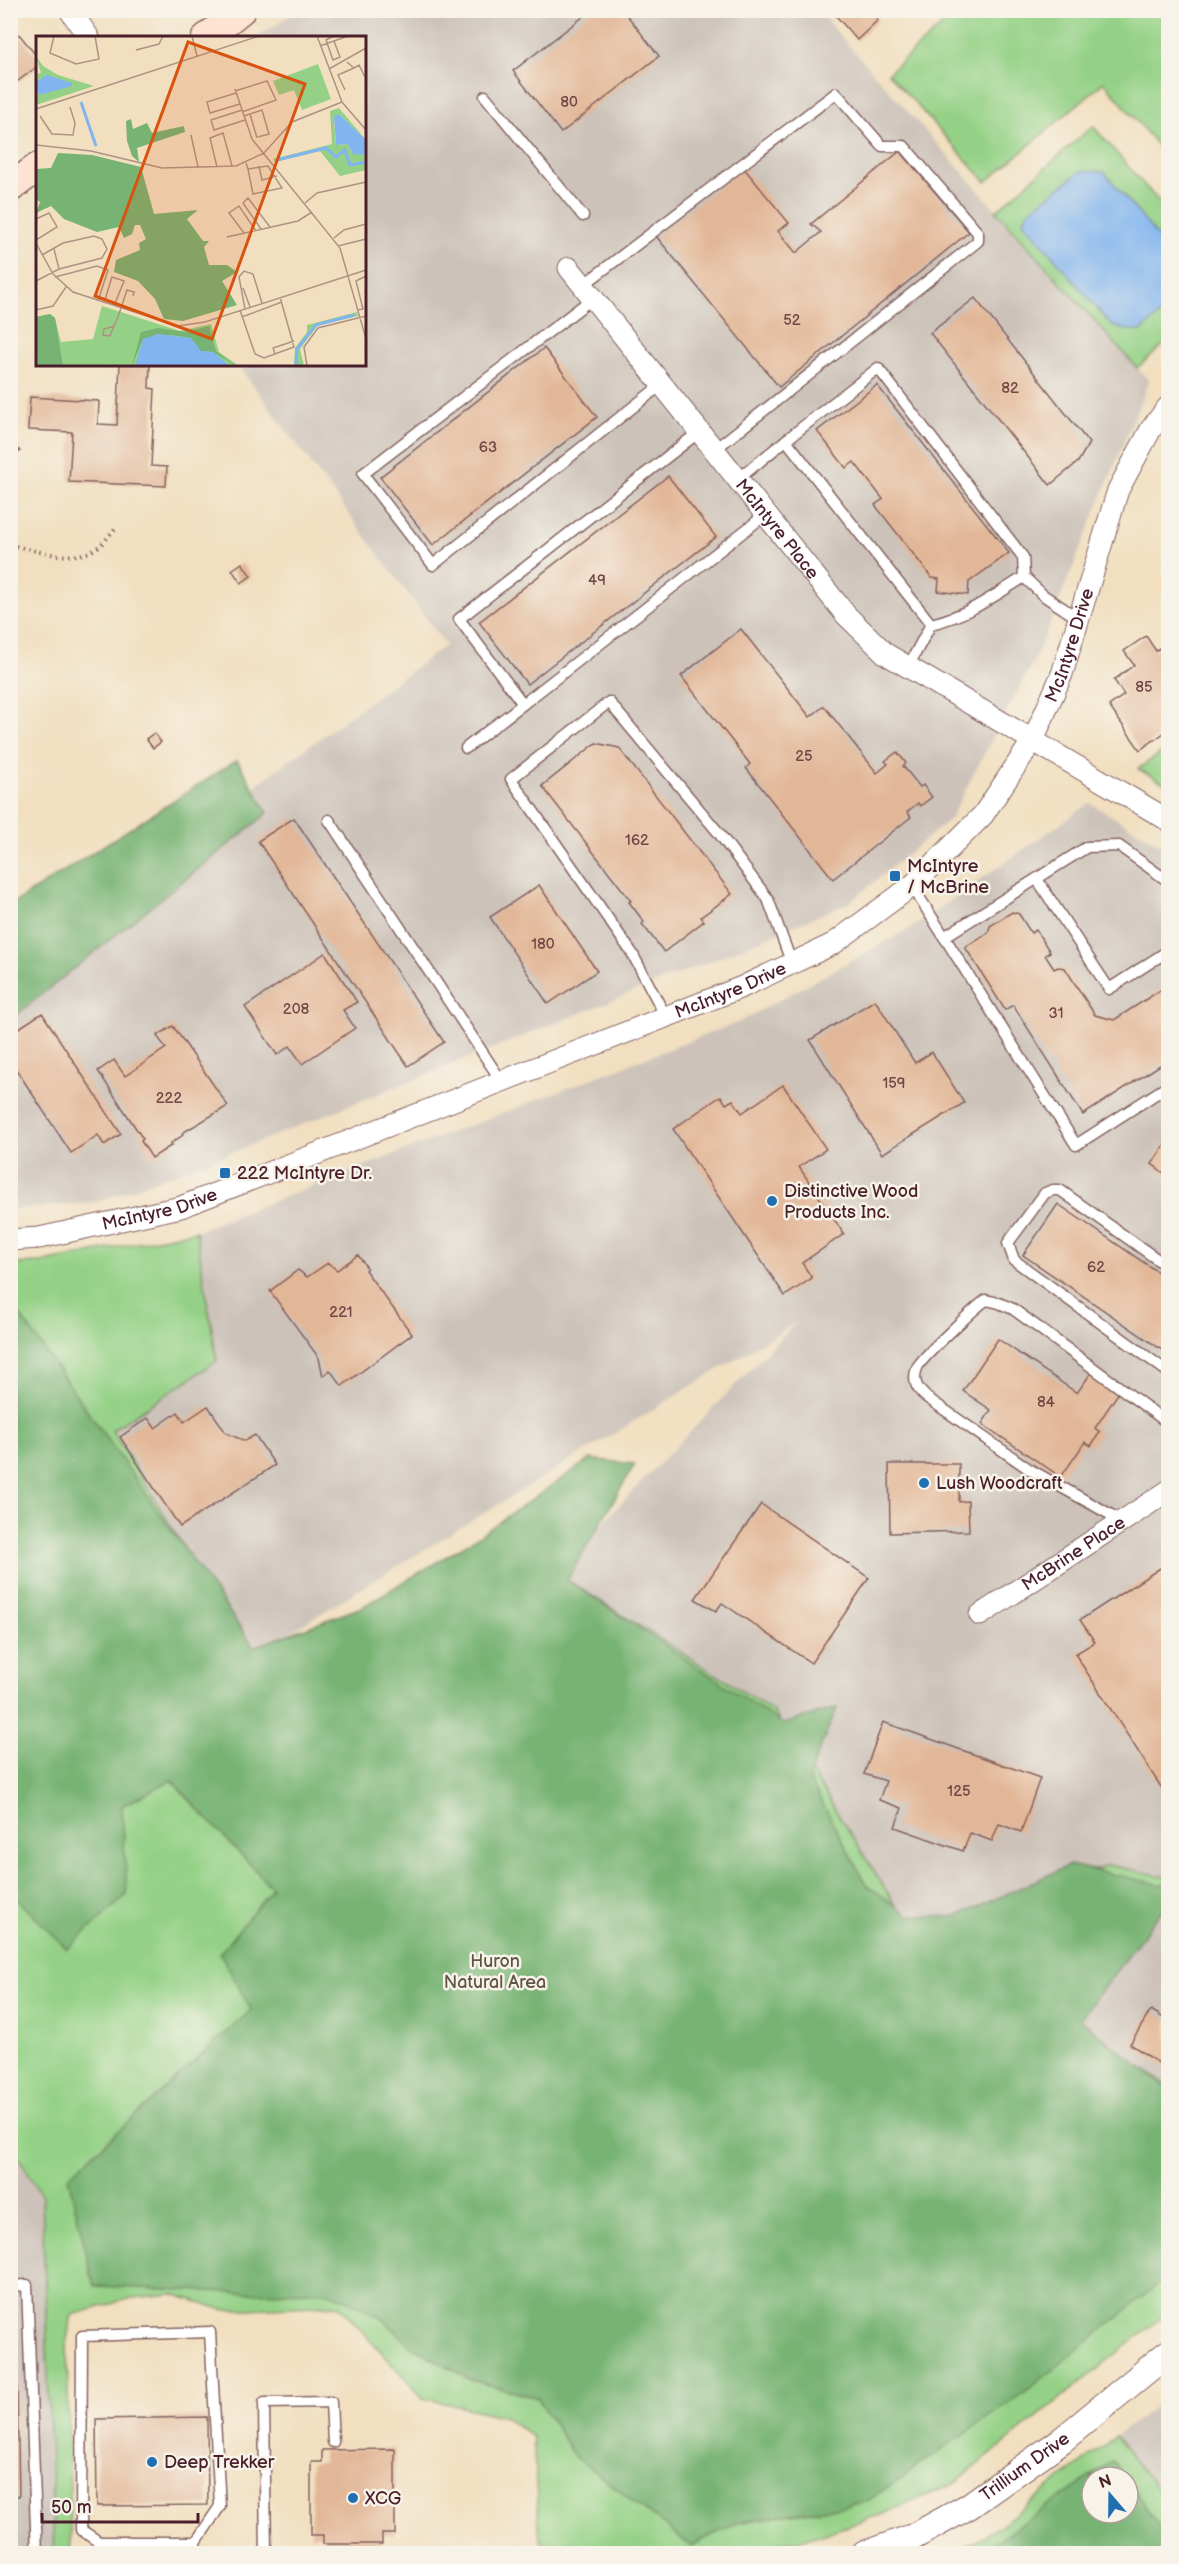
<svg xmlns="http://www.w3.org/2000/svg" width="1179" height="2564" viewBox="0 0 1179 2564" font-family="'Balsamiq Sans',sans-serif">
<rect width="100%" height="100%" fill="#f7f3e8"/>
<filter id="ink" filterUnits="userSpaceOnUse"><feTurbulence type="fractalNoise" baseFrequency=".0167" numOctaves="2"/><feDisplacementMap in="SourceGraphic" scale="12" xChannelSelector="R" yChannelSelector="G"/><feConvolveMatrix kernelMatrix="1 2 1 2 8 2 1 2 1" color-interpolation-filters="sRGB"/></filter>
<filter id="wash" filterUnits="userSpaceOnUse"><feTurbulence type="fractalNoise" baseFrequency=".008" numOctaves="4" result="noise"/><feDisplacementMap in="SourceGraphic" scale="24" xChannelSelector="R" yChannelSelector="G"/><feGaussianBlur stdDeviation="1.35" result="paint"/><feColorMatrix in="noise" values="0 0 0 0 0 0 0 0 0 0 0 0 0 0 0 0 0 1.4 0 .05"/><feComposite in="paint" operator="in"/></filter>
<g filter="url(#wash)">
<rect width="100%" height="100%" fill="#f1dfc0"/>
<g fill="#ccc2b9">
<polygon points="296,11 818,11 1149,381 1039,650 950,819 850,902 711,961 233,1152 97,1202 11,1210 10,967 446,645 238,365 364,364 364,38 258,37"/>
<polygon points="1090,803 1168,849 1168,1877 1107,1865 917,1939 555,1572 796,1322 251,1656 111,1430 217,1361 196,1231 739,1022 911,928"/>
<polygon points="1168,1880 1168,2086 1071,2020"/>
<polygon points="10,2145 42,2196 54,2553 11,2553"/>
<polygon points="1168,2397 1168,2504 1116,2436"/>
</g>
<g fill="#94d186" stroke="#6f7858" stroke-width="1.5" fill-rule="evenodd">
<polygon points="959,11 1168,11 1168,158 1104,82 986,182 888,73"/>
<polygon points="1093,126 1168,212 1168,341 1137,368 996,211"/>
<polygon points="1168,748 1168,785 1138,769"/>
<polygon points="196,1231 217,1361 112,1430 251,1656 555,1572 772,1710 917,1939 1108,1865 1168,1877 1071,2019 1168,2086 1168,2312 954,2484 873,2518 809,2538 726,2554 655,2553 540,2542 533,2438 506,2417 423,2398 339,2305 224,2310 173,2294 132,2298 72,2315 67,2339 71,2553 54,2553 42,2196 11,2145 11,1264 40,1263"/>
<path d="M1116 2436 1168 2504V2553L952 2554 997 2528ZM1092 2477H1128V2513H1092Z"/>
</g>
<g fill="#77b373" stroke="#60694f" stroke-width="1.5">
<polygon points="237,760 268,813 11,1019 11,905"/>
<polygon points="10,1301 254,1647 362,1607 467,1544 590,1459 635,1464 567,1580 783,1724 837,1708 808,1777 867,1885 909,1915 956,1917 1070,1865 1168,1886 1168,1902 1080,2019 1168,2089 1168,2276 1032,2387 866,2502 736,2523 691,2546 573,2455 538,2398 471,2380 411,2346 381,2317 330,2292 252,2293 94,2286 68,2177 251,2010 220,1953 272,1888 171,1780 122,1806 127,1895 67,1949 11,1893"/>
<polygon points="1113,2461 1125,2477 1092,2477 1092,2513 1128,2513 1128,2482 1168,2537 1168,2553 980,2553"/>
</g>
<polygon fill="#82b5ef" stroke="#666a8d" stroke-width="1.5" points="1081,171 1104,172 1168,249 1168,307 1141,331 1122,329 1111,325 1023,221 1029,211"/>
<g id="blocks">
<g fill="#e2b798">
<polygon points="592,10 623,10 659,56 561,133 513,71"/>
<polygon points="831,10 870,10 878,20 857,40"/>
<polygon points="19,34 38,58 38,66 14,84 10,79 10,41"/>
<polygon points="900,151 969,232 779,387 656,236 743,167 789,223 778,231 796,253 821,232 811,224"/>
<polygon points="975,298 1089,443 1078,462 1050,485 930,333"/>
<polygon points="544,348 597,417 433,545 380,477"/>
<polygon points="120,364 150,364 149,388 155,389 151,466 167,467 166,486 69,482 72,432 28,430 30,397 99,401 98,424 117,425"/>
<polygon points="877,385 1009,553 969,582 968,595 938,591 939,579 932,578 875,505 883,499 854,462 846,468 817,431"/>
<polygon points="10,443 20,451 10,462"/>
<polygon points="668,476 716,537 527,684 479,622"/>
<polygon points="242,563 251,576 241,583 232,570"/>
<polygon points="741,629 810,717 824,706 877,773 888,764 885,761 897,752 906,763 903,766 920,787 923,785 932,797 920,806 918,803 907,812 911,817 833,879 746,768 750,764 681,676"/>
<polygon points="1146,636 1156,651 1159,648 1168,662 1168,730 1140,750 1109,706 1124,695 1114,680 1134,665 1124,651"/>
<polygon points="154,733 161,742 153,748 146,739"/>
<polygon points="596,743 619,748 732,894 701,917 704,921 664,952 642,924 644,922 629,902 631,901 542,786"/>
<polygon points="294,818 444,1042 408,1066 258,841"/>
<polygon points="539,885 597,971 548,1004 490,917"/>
<polygon points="1012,912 1019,914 1031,933 1036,930 1050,952 1045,955 1054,969 1058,967 1065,968 1095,1015 1114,1020 1162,989 1168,990 1168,1060 1083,1115 1013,1005 1005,1010 965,947 988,933 990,926"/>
<polygon points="325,953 357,1002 343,1010 355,1028 302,1064 290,1046 277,1055 245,1007"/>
<polygon points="875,1000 915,1063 932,1052 964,1103 882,1154 810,1040"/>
<polygon points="42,1013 121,1134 104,1145 98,1135 71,1153 10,1060 10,1034"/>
<polygon points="173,1026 228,1106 182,1133 183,1135 170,1144 172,1145 152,1158 141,1141 143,1139 98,1071 114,1060 125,1076 166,1048 157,1036"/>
<polygon points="783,1085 826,1149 799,1167 844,1234 802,1263 812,1278 785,1296 673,1129 721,1096 726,1104 733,1100 742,1113"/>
<polygon points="1168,1140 1168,1176 1152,1164"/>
<polygon points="1058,1204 1168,1279 1168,1354 1023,1255"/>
<polygon points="358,1255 367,1268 365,1270 412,1334 342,1386 330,1370 323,1376 319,1358 270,1291 298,1270 307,1277 328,1263 337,1270"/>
<polygon points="998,1339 1077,1393 1091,1373 1119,1392 1095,1428 1100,1432 1091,1446 1085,1442 1061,1477 982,1424 991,1410 963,1391"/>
<polygon points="208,1406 226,1433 245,1441 255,1435 275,1465 180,1527 120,1437 148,1418 155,1428 178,1412 184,1422"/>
<polygon points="889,1464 959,1464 959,1502 968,1501 969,1531 890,1533"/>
<polygon points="761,1504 869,1578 811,1663 722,1603 716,1611 695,1599"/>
<polygon points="1168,1563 1168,1787 1163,1790 1075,1654 1095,1642 1080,1620"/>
<polygon points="883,1722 1040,1778 1021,1832 999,1824 992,1841 970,1833 963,1851 895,1827 902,1808 879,1800 886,1781 864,1774"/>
<polygon points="1151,2010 1167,2020 1168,2017 1168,2069 1130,2044"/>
<polygon points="10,2329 16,2329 19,2496 10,2496"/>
<polygon points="207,2417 208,2505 97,2506 96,2419"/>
<polygon points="395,2449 395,2534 382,2534 382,2544 323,2544 323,2535 311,2535 311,2462 322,2462 322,2450"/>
</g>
</g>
</g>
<g filter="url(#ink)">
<use href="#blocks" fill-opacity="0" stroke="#84625f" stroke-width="1.5"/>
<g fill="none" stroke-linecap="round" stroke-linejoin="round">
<defs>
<g id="service">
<polyline points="485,96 583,216"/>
<polyline points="582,286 836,93 882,146 904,146 978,233 978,241 968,249 714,450"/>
<polyline points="593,298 363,474 433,565 661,385"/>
<polyline points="699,432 459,619 523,704 765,515"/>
<path d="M786 440 878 368 1023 557 1024 577C993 597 968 615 931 624"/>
<polyline points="737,480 786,440 931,624 908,667"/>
<polyline points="1024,577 1043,595 1079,619"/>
<polyline points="466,748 523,704"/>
<polyline points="329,820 502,1082"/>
<polyline points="1037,879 1109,989 1168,951"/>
<polyline points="912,886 1076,1145 1168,1086"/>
<polyline points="944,937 1087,847 1119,846 1168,881"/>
<polyline points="666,1017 632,953 511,779 609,702 718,832 768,899 792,964"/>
<polyline points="1168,1267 1060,1190 1053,1190 1045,1193 1008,1243 1014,1260 1168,1372"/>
<path d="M1122 1521 1029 1469 926 1397C917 1389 912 1381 917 1368 921 1358 975 1308 986 1300L999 1303 1013 1309 1168 1423"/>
<polyline points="10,2286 27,2285 37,2554"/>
<polyline points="196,2554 196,2542 220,2506 210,2332 82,2336 81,2530 99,2542 196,2542"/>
<polyline points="266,2554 264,2403 331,2402 333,2442"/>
</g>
<g id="minor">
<polyline points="70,10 89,38"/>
<path id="s1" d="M569 268 846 615 886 654 1168 820"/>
<path id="s2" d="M10 1240 39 1238 181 1207 742 987 833 944 912 886 983 815 1033 740 1062 674 1118 490 1151 429 1168 407"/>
<path id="s3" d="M980 1615 1168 1491"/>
</g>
<g id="tertiary">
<path id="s4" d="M865 2554 913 2537 969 2506 1062 2440 1168 2353"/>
</g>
<g id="secondary">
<polyline points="206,38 241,10"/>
<polyline points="10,188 38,167"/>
</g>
</defs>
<use href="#service" stroke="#84625f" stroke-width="13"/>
<use href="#minor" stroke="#84625f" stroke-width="23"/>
<use href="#tertiary" stroke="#84625f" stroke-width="28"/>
<use href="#secondary" stroke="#84625f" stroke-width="31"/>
<path stroke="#84625f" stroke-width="4" stroke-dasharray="1.5 4.5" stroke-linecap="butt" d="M10 545C36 550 75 565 98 547 105 542 111 533 117 526"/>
<use href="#service" stroke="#fff" stroke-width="10"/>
<use href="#minor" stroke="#fff" stroke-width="21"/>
<use href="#tertiary" stroke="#fff" stroke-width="26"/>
<use href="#secondary" stroke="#fee3d2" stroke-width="28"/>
</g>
</g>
<g fill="#1f6fb2" stroke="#f7f3e8" stroke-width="2">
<rect x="889" y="870" width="12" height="12" rx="3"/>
<rect x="219" y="1167" width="12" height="12" rx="3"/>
<circle cx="772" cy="1201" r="6"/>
<circle cx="924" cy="1483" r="6"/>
<circle cx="152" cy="2462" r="6"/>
<circle cx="353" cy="2498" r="6"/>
</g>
<g text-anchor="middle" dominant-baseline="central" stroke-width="5" stroke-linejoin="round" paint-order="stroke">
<g font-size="15" fill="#704546">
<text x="569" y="102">80</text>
<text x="792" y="320">52</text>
<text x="1010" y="388">82</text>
<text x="488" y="447">63</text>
<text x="597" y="580">49</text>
<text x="1144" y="687">85</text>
<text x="804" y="756">25</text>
<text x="637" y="840">162</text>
<text x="543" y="944">180</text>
<text x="296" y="1009">208</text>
<text x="1056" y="1013">31</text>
<text x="894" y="1083">159</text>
<text x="169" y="1098">222</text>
<text x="1096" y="1267">62</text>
<text x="341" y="1312">221</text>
<text x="1046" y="1402">84</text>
<text x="959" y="1791">125</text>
</g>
<g font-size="18" fill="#4a1f2b" stroke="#f7f3e8">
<text stroke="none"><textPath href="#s1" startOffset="334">McIntyre Place</textPath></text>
<text stroke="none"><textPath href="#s2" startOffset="1268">McIntyre Drive</textPath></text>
<text stroke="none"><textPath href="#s2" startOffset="765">McIntyre Drive</textPath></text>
<text stroke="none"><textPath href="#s2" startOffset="153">McIntyre Drive</textPath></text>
<text stroke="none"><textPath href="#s3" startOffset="112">McBrine Place</textPath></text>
<text stroke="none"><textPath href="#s4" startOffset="183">Trillium Drive</textPath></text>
</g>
<g font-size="18" fill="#4a1f2b" stroke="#f7f3e8" text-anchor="start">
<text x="907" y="866">McIntyre<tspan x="907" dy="21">/ McBrine</tspan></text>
<text x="237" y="1173">222 McIntyre Dr.</text>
<text x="784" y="1191">Distinctive Wood<tspan x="784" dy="21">Products Inc.</tspan></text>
<text x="936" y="1483">Lush Woodcraft</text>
<text x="164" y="2462">Deep Trekker</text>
<text x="365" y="2498">XCG</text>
</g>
<g font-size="18" fill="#605446" stroke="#f7f3e8">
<text x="495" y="1961">Huron<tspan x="495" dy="21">Natural Area</tspan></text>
</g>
</g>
<g transform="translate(36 36)">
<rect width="330" height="330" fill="#f1dfc0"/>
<path d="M0 20 7 30 22 39 58 50 0 69V38L5 37ZM282 28 295 63 266 74 258 54 243 59 237 45ZM303 72 330 104 303 78 298 86 300 109 311 108 316 117 330 119V134L304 140 284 115 239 126 237 123 296 108 294 75ZM66 270 144 295 175 288 183 316 203 330H0V281L14 278 19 282 25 306 57 303ZM321 276 322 280 282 289 264 313 268 330H258L259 312 271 296V289Z" fill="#94d186"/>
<path d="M95 83 97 93 111 87 116 97 148 90 149 96 101 112 103 126 96 120 91 105 90 85ZM22 117 56 119 105 131 118 178 162 174 151 183 167 205H173L168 211 173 229H191L201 236 186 245 201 269 147 285 128 283 119 263 102 245 78 236 80 224 104 214 103 207 110 203 104 189H99L96 198 88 202 83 191 61 196 28 183 15 170 0 177 4 166 0 163V133L15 132ZM14 278 19 282 27 330H0V281ZM173 290 180 315 200 330 177 316 165 315 155 302 136 299 107 303 96 330 105 296 122 292 150 296Z" fill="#77b373"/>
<path d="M11 39 36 47V50L3 59 0 46ZM303 78 330 104V119L317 118 311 108 300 109 298 81ZM122 298 155 302 165 315 177 316 194 330H99L107 303Z" fill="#82b5ef"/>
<path fill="none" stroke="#82b5ef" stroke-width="3" d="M45 66 60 110M241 124 290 112 300 121 309 114 314 129 330 126M260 330 261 313 280 289 318 279"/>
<path fill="none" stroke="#ae9284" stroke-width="1.5" d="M18 0 14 17 40 28 63 23 59 0M156 0 161 20M281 0 306 66 330 94M298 0 290 4 297 24 304 21 298 5M284 10 312 0M100 14 123 8 127 0M311 26 318 32 323 29 329 41M293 33 330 12M199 53 216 103 304 212 330 303M309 54 302 39 318 32M199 55 231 45 240 64 206 76M200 57 171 66 174 77 204 68M0 73 223 0M206 74 175 84 178 94 209 84M214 78 226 74 233 98 222 101M4 80 16 98 37 99 39 87 34 71M208 80 214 78 221 102M155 99 162 131M0 109 55 115 126 132 200 130 228 117 256 86 306 66M210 127 212 133 217 158 246 152 232 130 212 133M223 130 226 144 241 140M181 131 174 102 187 97 196 130M269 167 281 157 330 146M0 183 13 177 21 191 0 204M225 193 207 167 212 162 234 191M208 197 193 177 203 170 220 195M191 201 262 185 276 176M298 202 308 194 330 188M0 207 17 238 37 256 142 290 169 286 330 234M302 210 330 203M18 213 23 233M19 241 61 230 72 234 62 265M0 245 23 233 66 222 71 213 66 203 58 200 27 207 6 219M207 252 214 271M68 267 76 241 88 245 78 270M209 273 203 241 208 235 217 238 226 267M0 274 17 270 30 251M204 274 219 318 228 322 258 311 244 261M322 274 327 273 320 245 330 240M206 281 246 266M78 290 68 293 67 299 74 300 78 290 82 281 91 254 98 256 97 260M239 318 237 312 258 305M271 330 268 311 282 292 330 280"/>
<path fill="#d8530f" fill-opacity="0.15" stroke="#d8530f" stroke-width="3" d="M152 6 269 48 176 303 59 260Z"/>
<rect width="330" height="330" fill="none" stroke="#4a1f2b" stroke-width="3"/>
</g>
<rect width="1179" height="2564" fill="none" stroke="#f7f3e8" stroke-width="36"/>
<g transform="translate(1110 2495) rotate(340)"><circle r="28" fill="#f7f3e8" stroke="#b29e9c" stroke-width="1.5"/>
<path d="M0-4.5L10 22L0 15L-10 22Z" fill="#1f6fb2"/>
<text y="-9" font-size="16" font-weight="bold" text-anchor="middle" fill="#4a1f2b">N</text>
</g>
<path d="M42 2513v9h156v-9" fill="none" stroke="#4a1f2b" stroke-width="3"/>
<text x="51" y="2513" font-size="18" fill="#4a1f2b" stroke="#f7f3e8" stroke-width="4.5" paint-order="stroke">50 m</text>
</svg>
